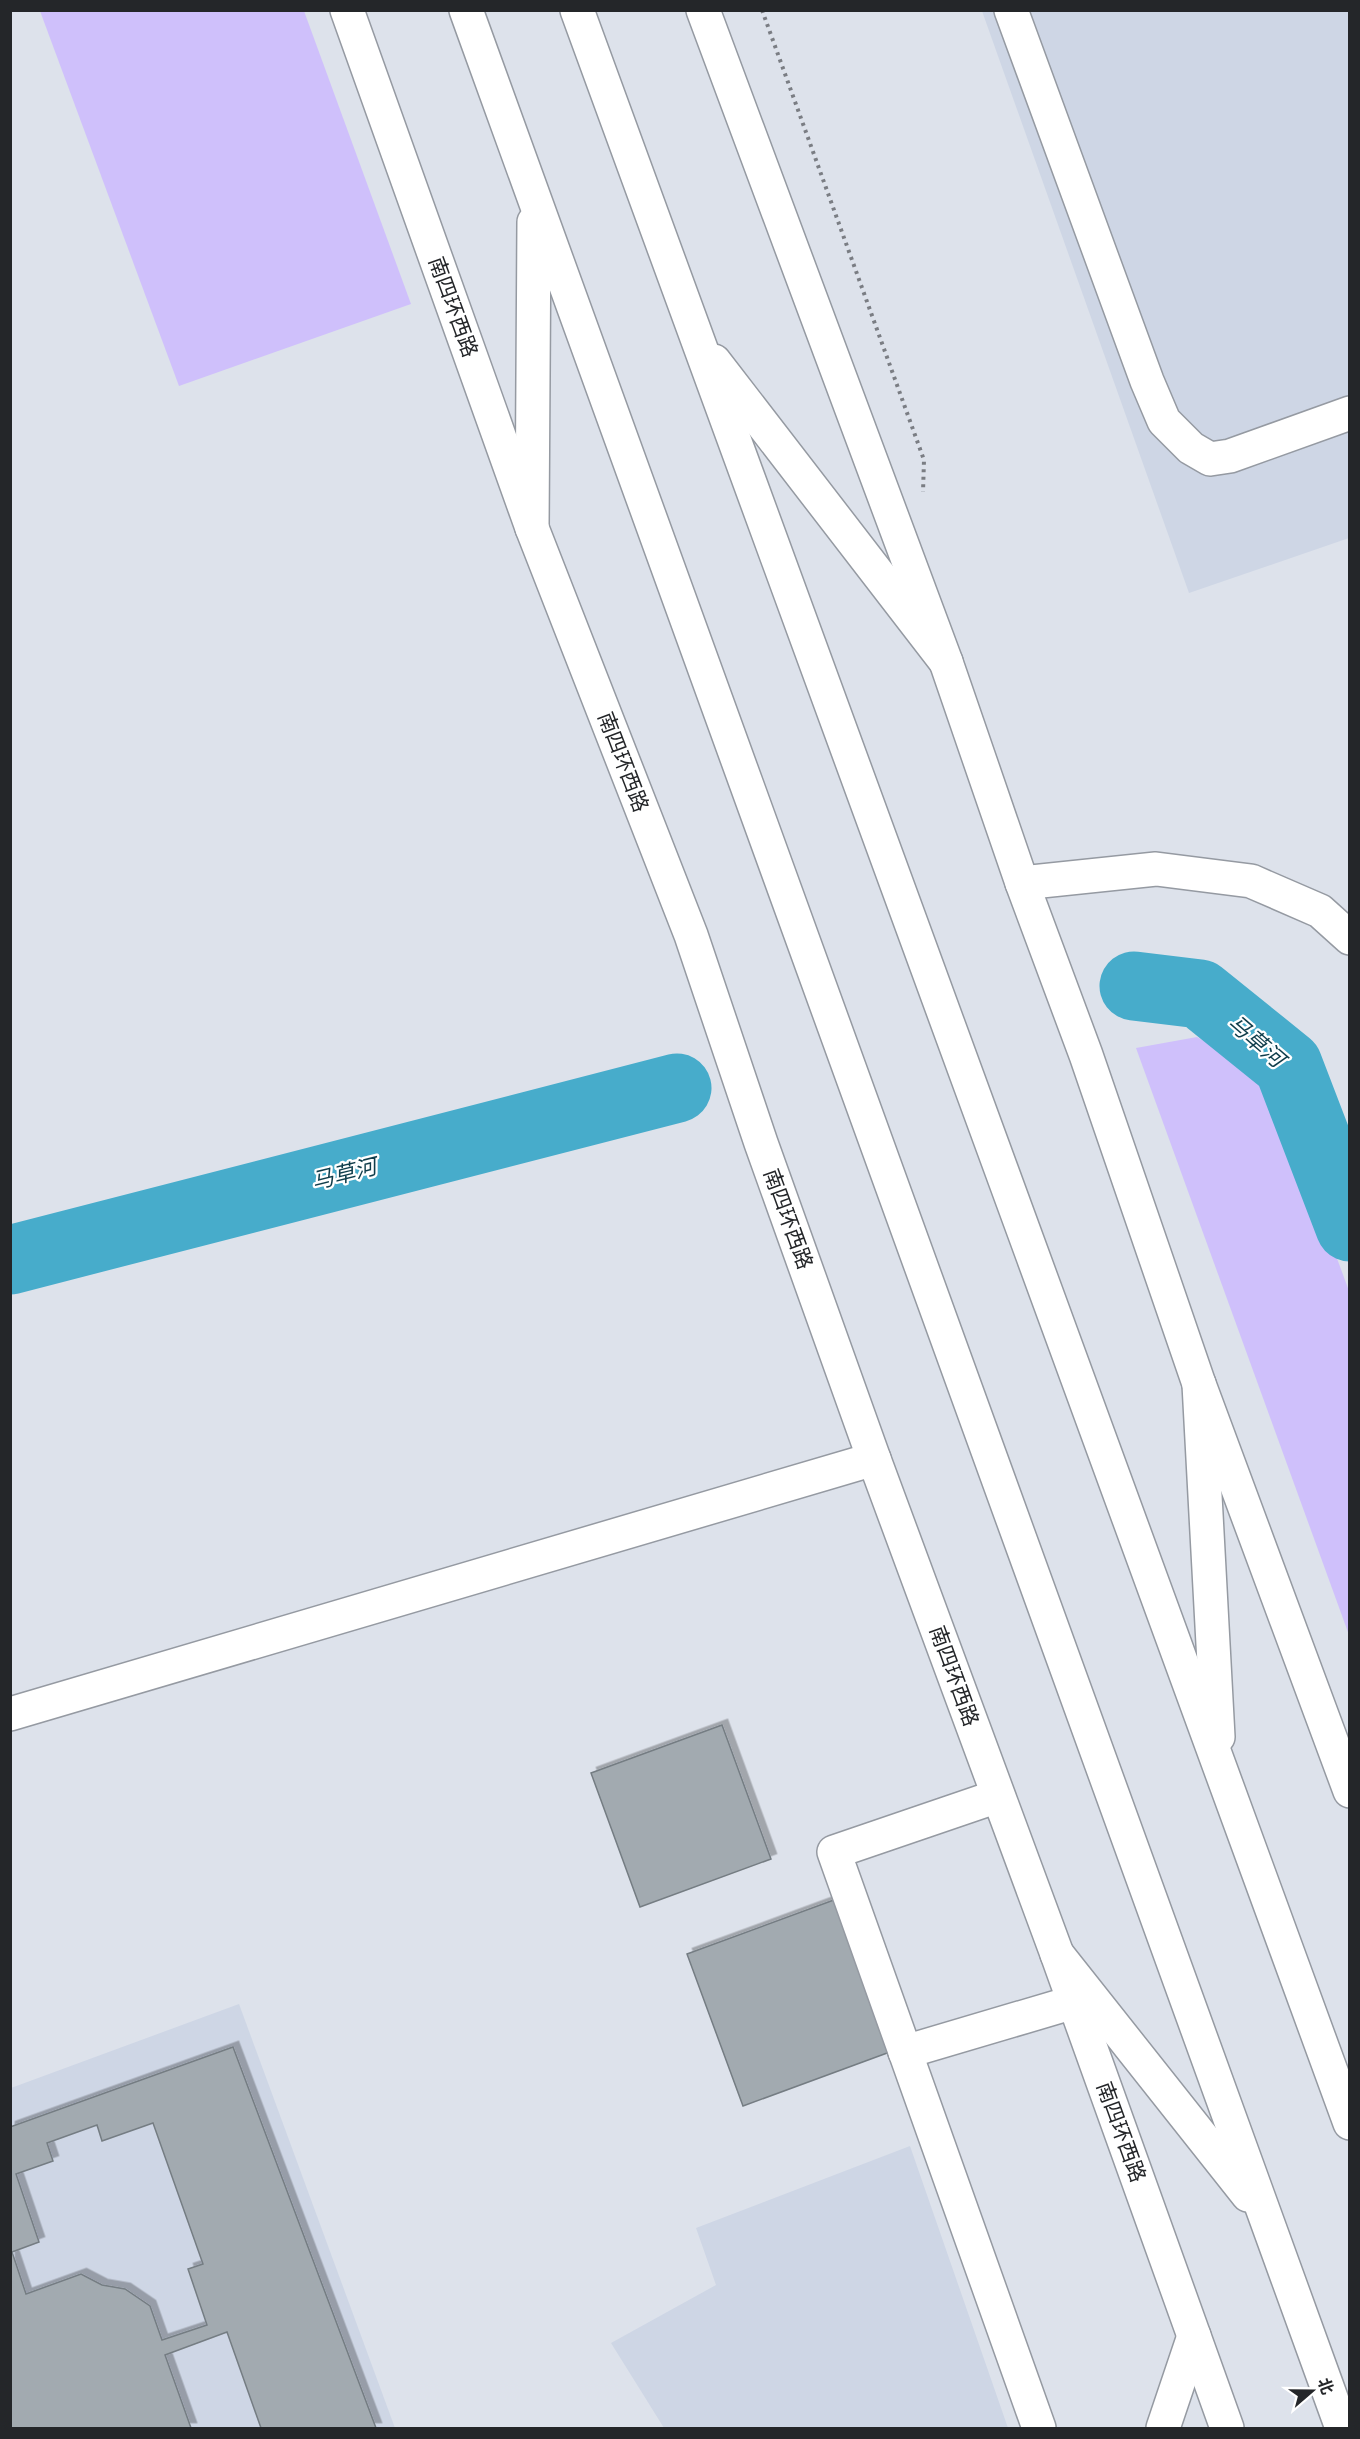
<svg xmlns="http://www.w3.org/2000/svg" width="1360" height="2439" viewBox="0 0 1360 2439" font-family="'Roboto Serif','Noto Sans SC',serif">
<defs>
<filter id="shadow"><feDropShadow dx="5.5" dy="-5.5" stdDeviation="0" flood-color="#0004"/></filter>
</defs>
<rect width="100%" height="100%" fill="#dde2eb"/>
<g fill="#ced6e5">
<polygon points="982,11 1349,11 1349,538 1189,593"/>
<polygon points="239,2004 395,2428 11,2428 11,2088"/>
<polygon points="910,2146 1008,2428 664,2428 611,2343 716,2285 696,2228"/>
</g>
<g fill="#cfc0fb">
<polygon points="40,11 304,11 411,304 179,386"/>
<polygon points="1197,1037 1267,1077 1285,1117 1349,1291 1349,1635 1136,1048"/>
</g>
<g fill="none" stroke-linecap="round" stroke-linejoin="round">
<g stroke="#47accb" stroke-width="69">
<polyline points="1134,986 1200,994 1288,1065 1350,1227"/>
<polyline points="10,1260 677,1088"/>
</g>
</g>
<g fill="#a2aab0" stroke="#757d83" stroke-width="1.5" fill-rule="evenodd" filter="url(#shadow)">
<polygon points="722,1725 771,1859 640,1907 591,1773"/>
<polygon points="842,1897 898,2049 743,2106 687,1954"/>
<path d="M233 2047 376 2428H261L227 2332 165 2355 191 2428H10V2127ZM153 2123 203 2264 188 2269 207 2325 162 2340 150 2306 125 2289 102 2285 81 2274 26 2294 12 2252 39 2242 16 2174 53 2161 47 2143 97 2125 102 2141Z"/>
</g>
<g fill="none" stroke-linecap="round" stroke-linejoin="round">
<defs>
<g id="minor">
<polyline points="1011,10 1147,381 1164,421 1191,448 1210,459 1230,456 1350,413"/>
<polyline points="1022,883 1156,869 1251,881 1320,911 1350,938"/>
<polyline points="10,1714 874,1459"/>
<polyline points="998,1796 834,1852 1039,2428"/>
<polyline points="905,2052 1074,2002"/>
<polyline points="1163,2428 1194,2336"/>
</g>
<g id="major">
<polyline points="347,10 532,528 691,935 761,1143 874,1459 1057,1954 1227,2428"/>
<polyline points="703,10 946,662 1022,883 1086,1055 1199,1384 1350,1791"/>
</g>
<g id="highway">
<polyline points="466,10 1342,2428"/>
<polyline points="577,10 1350,2123"/>
<polyline points="714,361 946,662"/>
<polyline points="532,528 534,222"/>
<polyline points="1199,1384 1218,1737"/>
<polyline points="1057,1954 1248,2195"/>
</g>
</defs>
<use href="#minor" stroke="#959aa2" stroke-width="36"/>
<use href="#major" stroke="#959aa2" stroke-width="36"/>
<use href="#highway" stroke="#959aa2" stroke-width="36"/>
<polyline stroke="#7a7d83" stroke-width="4" stroke-dasharray="3 4.5" stroke-linecap="butt" points="762,10 924,460 923,492"/>
<use href="#minor" stroke="#fff" stroke-width="33"/>
<use href="#major" stroke="#fff" stroke-width="33"/>
<use href="#highway" stroke="#fff" stroke-width="33"/>
</g>
<g text-anchor="middle" dominant-baseline="central" stroke-width="4.5" stroke-linejoin="round" paint-order="stroke">
<g font-size="21" fill="#242629" stroke="#fff">
<text transform="translate(453 307) rotate(70)">南四环西路</text>
<text transform="translate(623 762) rotate(69)">南四环西路</text>
<text transform="translate(788 1219) rotate(70)">南四环西路</text>
<text transform="translate(954 1676) rotate(70)">南四环西路</text>
<text transform="translate(1121 2132) rotate(70)">南四环西路</text>
</g>
<g font-size="22" font-style="italic" fill="#0f3d4b" stroke="#fff">
<text transform="translate(1256 1041) rotate(41)">马草河</text>
<text transform="translate(344 1174) rotate(-14)">马草河</text>
</g>
</g>
<rect width="1360" height="2439" fill="none" stroke="#242629" stroke-width="24"/>
<g transform="translate(1312 2391) rotate(70)" stroke="#ffffff" stroke-width="4.5" paint-order="stroke">
<path d="M0-4.5L10 22L0 15L-10 22Z" fill="#242629"/>
<text y="-9" font-size="16" font-weight="bold" text-anchor="middle" fill="#242629">北</text>
</g>
</svg>
